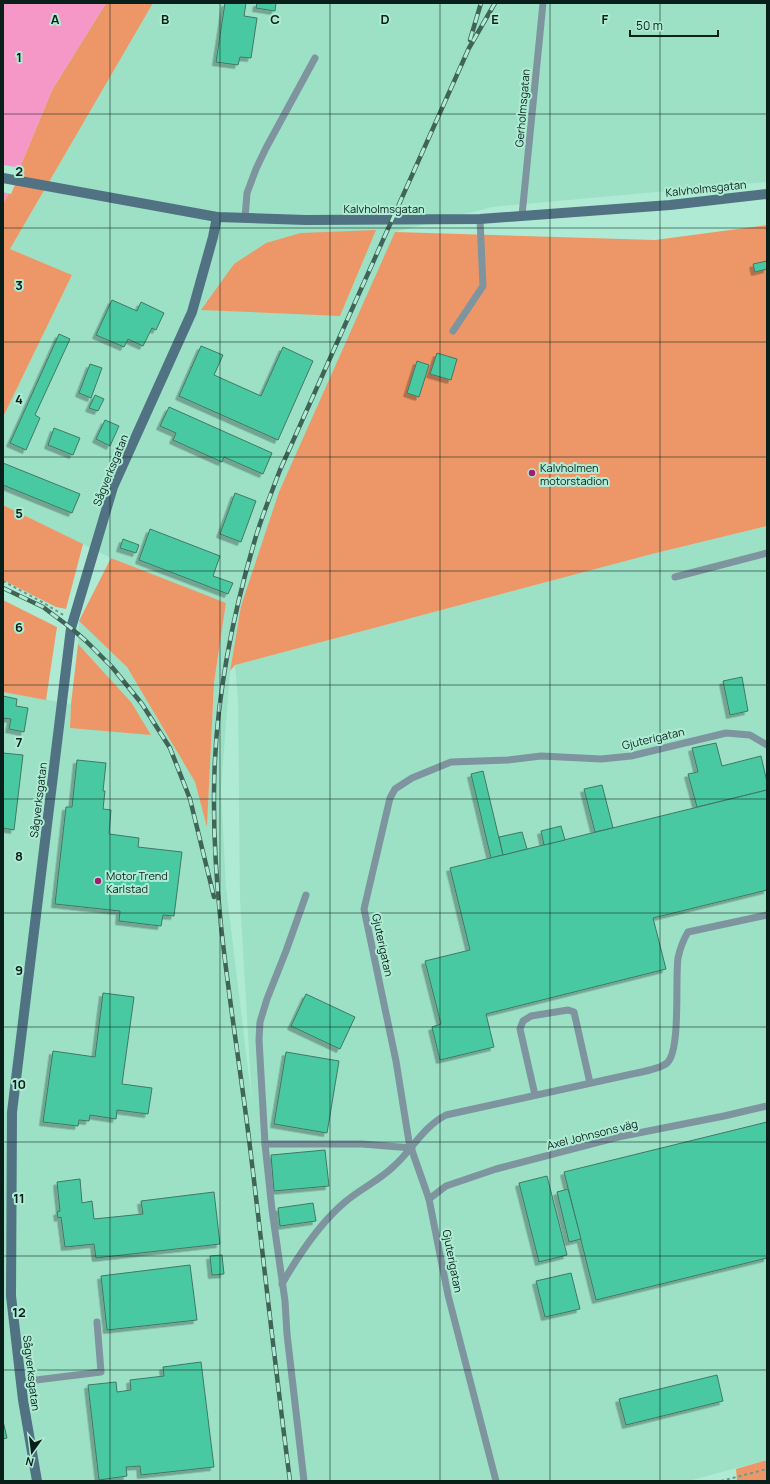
<svg xmlns="http://www.w3.org/2000/svg" width="770" height="1484" viewBox="0 0 770 1484" font-family="Manrope,sans-serif">
<defs>
<filter id="shadow"><feDropShadow dx="-3.5" dy="3.5" stdDeviation="0" flood-color="#0004"/></filter>
</defs>
<rect width="100%" height="100%" fill="#afebd4"/>
<polygon fill="#9ce0c6" points="153,3 767,3 767,182 492,207 395,232 241,606 230,671 221,789 226,887 252,1102 240,899 238,700 235,665 652,554 767,526 767,1460 688,1481 3,1481 3,692 71,704 70,728 131,702 78,644 79,621 127,667 195,782 207,825 214,683 226,604 111,558 3,505 3,417 72,275 10,249"/>
<g fill="#ed9768">
<polygon points="106,3 153,3 10,249 72,275 3,417 3,204 11,189 52,90"/>
<polygon points="767,225 767,526 652,554 235,665 230,671 241,606 279,492 395,232 655,240"/>
<polygon points="376,230 340,316 201,310 234,264 266,243 301,233"/>
<polygon points="3,505 83,544 66,609 56,607 3,580"/>
<polygon points="111,558 226,603 214,683 207,827 195,782 127,667 79,621"/>
<polygon points="3,600 57,627 46,700 3,692"/>
<polygon points="78,644 131,702 151,735 70,728 71,704"/>
<polygon points="767,1460 767,1481 737,1481 736,1469"/>
</g>
<polygon fill="#f698c7" points="3,3 106,3 52,90 11,189 3,204"/>
<polygon fill="#afebd4" points="3,165 22,168 11,194 3,192"/>
<g fill="#49c9a2" stroke="#407865" filter="url(#shadow)">
<polygon points="225,3 246,3 244,16 257,18 251,58 240,57 238,65 216,62"/>
<polygon points="257,3 276,3 275,11 256,8"/>
<polygon points="767,261 767,269 755,272 753,264"/>
<polygon points="112,300 137,311 141,302 164,313 156,330 152,328 143,346 128,339 124,347 96,335"/>
<polygon points="59,334 70,339 35,415 40,418 26,450 10,443"/>
<polygon points="201,346 223,355 214,375 261,396 283,347 313,361 278,440 179,396"/>
<polygon points="437,353 457,359 451,380 430,374"/>
<polygon points="417,361 429,365 419,397 407,393"/>
<polygon points="90,364 102,368 91,398 79,393"/>
<polygon points="95,395 104,399 98,411 89,408"/>
<polygon points="169,407 272,453 263,474 224,457 222,462 173,440 176,433 160,426"/>
<polygon points="105,420 119,426 110,446 96,439"/>
<polygon points="54,428 80,438 73,455 48,445"/>
<polygon points="3,463 80,494 72,513 3,485"/>
<polygon points="235,493 256,501 241,542 220,534"/>
<polygon points="150,529 220,556 213,576 233,583 228,594 139,560"/>
<polygon points="123,539 139,545 136,553 120,548"/>
<polygon points="742,677 748,711 730,715 723,681"/>
<polygon points="3,696 17,699 16,706 28,708 24,732 9,729 11,719 3,718"/>
<polygon points="716,743 722,766 761,756 767,782 767,790 697,807 688,774 698,772 692,748"/>
<polygon points="3,753 23,755 14,830 3,828"/>
<polygon points="77,760 106,763 103,791 105,791 103,809 111,810 109,834 139,838 138,847 182,852 174,916 163,915 161,926 119,921 120,911 55,904 66,807 72,807"/>
<polygon points="483,771 503,855 491,858 471,774"/>
<polygon points="602,785 613,828 595,832 584,789"/>
<polygon points="767,790 767,890 653,918 666,969 486,1014 494,1047 440,1060 432,1027 441,1024 425,961 470,950 450,868"/>
<polygon points="561,826 565,840 544,845 541,831"/>
<polygon points="522,832 527,849 503,855 499,837"/>
<polygon points="103,993 134,997 122,1084 152,1088 148,1114 117,1110 116,1119 90,1115 89,1121 79,1120 78,1126 43,1122 53,1051 95,1057"/>
<polygon points="306,994 355,1017 340,1049 291,1026"/>
<polygon points="286,1052 339,1061 327,1133 274,1124"/>
<polygon points="767,1122 767,1258 596,1300 564,1172"/>
<polygon points="325,1150 329,1186 274,1191 271,1155"/>
<polygon points="547,1176 567,1255 539,1262 519,1183"/>
<polygon points="80,1179 82,1203 92,1201 94,1219 143,1214 141,1201 214,1192 220,1244 96,1258 94,1244 65,1247 61,1217 58,1218 57,1212 60,1211 57,1182"/>
<polygon points="568,1189 581,1239 569,1242 557,1192"/>
<polygon points="313,1203 316,1221 280,1226 278,1208"/>
<polygon points="222,1255 224,1274 212,1275 210,1256"/>
<polygon points="190,1265 197,1320 107,1330 101,1276"/>
<polygon points="571,1273 580,1309 545,1317 536,1281"/>
<polygon points="201,1362 214,1467 141,1475 140,1466 126,1467 127,1476 99,1480 88,1385 116,1382 117,1392 131,1390 130,1380 164,1376 163,1367"/>
<polygon points="717,1375 723,1401 626,1425 619,1399"/>
<polygon points="3,1421 7,1438 3,1439"/>
</g>
<g fill="none" stroke-linecap="round" stroke-linejoin="round">
<g stroke="#6c9a89" stroke-width="2" stroke-dasharray="3 3" stroke-linecap="butt">
<polyline points="3,581 42,602 65,616"/>
<polyline points="721,1481 767,1469"/>
</g>
<g stroke="#7e949f" stroke-width="7">
<polyline points="522,215 543,3"/>
<polyline points="245,218 247,193 256,169 266,148 315,58"/>
<polyline points="453,331 483,286 480,219"/>
<polyline points="675,577 767,553"/>
<polyline points="535,1095 520,1029 523,1021 531,1016 568,1010 574,1012 590,1083"/>
<polyline points="265,1144 362,1144 412,1148"/>
<polyline points="429,1199 446,1186 496,1169 618,1137 724,1116 767,1106"/>
<path d="M282 1284C298 1256 320 1223 345 1202 360 1189 380 1180 394 1166 412 1150 423 1127 446 1115L632 1074C641 1072 660 1069 667 1063 681 1051 675 979 678 958 680 949 683 940 688 932L767 915"/>
<polyline points="20,1382 101,1372 97,1322"/>
<polyline points="304,1481 287,1334 285,1301 272,1210 265,1144 259,1040 260,1022 267,999 286,951 306,895"/>
<polyline points="496,1481 448,1295 429,1199 409,1142 396,1061 364,909 390,798 395,789 412,778 451,762 508,760 541,756 601,759 631,756 726,733 750,735 767,745"/>
</g>
<g stroke="#507282" stroke-width="10">
<polyline points="3,178 217,217 306,220 480,219 670,205 767,194"/>
<polyline points="37,1481 23,1400 11,1296 12,1112 71,628 113,487 192,312 213,237 217,217"/>
</g>
<defs>
<g id="rail">
<polyline points="470,40 481,3"/>
<polyline points="3,588 43,607 71,628 86,641 112,667 142,704 170,748 190,799 214,897"/>
<path d="M290 1481C275 1367 263 1253 249 1139 235 1025 213 911 214 796 214 711 230 625 254 543 261 518 271 494 280 470L469 48 495 3"/>
</g>
</defs>
<use href="#rail" stroke="#406558" stroke-width="4.5"/>
<use href="#rail" stroke="#afebd4" stroke-width="3" stroke-dasharray="9" stroke-linecap="butt"/>
</g>
<path fill="none" stroke="#082019" stroke-width="1" stroke-opacity="0.55" d="M110 3V1481M220 3V1481M330 3V1481M440 3V1481M550 3V1481M660 3V1481M3 114H767M3 228H767M3 342H767M3 457H767M3 571H767M3 685H767M3 799H767M3 913H767M3 1027H767M3 1142H767M3 1256H767M3 1370H767"/>
<g fill="#a11e6e" stroke="#afebd4" stroke-width="1.5">
<circle cx="532" cy="473" r="4"/>
<circle cx="98" cy="881" r="4"/>
</g>
<g text-anchor="middle" dominant-baseline="central" stroke-width="4" stroke-linejoin="round" paint-order="stroke">
<g font-size="11" fill="#082019" stroke="#afebd4">
<text transform="translate(522 108) rotate(-85)">Gerholmsgatan</text>
<text transform="translate(706 188) rotate(-6)">Kalvholmsgatan</text>
<text x="384" y="208">Kalvholmsgatan</text>
<text transform="translate(110 470) rotate(-68)">Sågverksgatan</text>
<text transform="translate(653 738) rotate(-13)">Gjuterigatan</text>
<text transform="translate(38 800) rotate(-83)">Sågverksgatan</text>
<text transform="translate(383 945) rotate(78)">Gjuterigatan</text>
<text transform="translate(592 1134) rotate(-14)">Axel Johnsons väg</text>
<text transform="translate(453 1261) rotate(79)">Gjuterigatan</text>
<text transform="translate(32 1373) rotate(83)">Sågverksgatan</text>
</g>
<g font-size="11" fill="#082019" stroke="#afebd4" text-anchor="start">
<text x="540" y="467">Kalvholmen<tspan x="540" dy="13">motorstadion</tspan></text>
<text x="106" y="875">Motor Trend<tspan x="106" dy="13">Karlstad</tspan></text>
</g>
</g>
<g font-size="13" text-anchor="middle" font-weight="bold" fill="#082019" stroke="#afebd4" stroke-width="4" stroke-linejoin="round" paint-order="stroke">
<text x="55" y="24">A</text>
<text x="165" y="24">B</text>
<text x="275" y="24">C</text>
<text x="385" y="24">D</text>
<text x="495" y="24">E</text>
<text x="605" y="24">F</text>
<text x="19" y="62">1</text>
<text x="19" y="176">2</text>
<text x="19" y="290">3</text>
<text x="19" y="404">4</text>
<text x="19" y="518">5</text>
<text x="19" y="632">6</text>
<text x="19" y="747">7</text>
<text x="19" y="861">8</text>
<text x="19" y="975">9</text>
<text x="19" y="1089">10</text>
<text x="19" y="1203">11</text>
<text x="19" y="1317">12</text>
</g>
<rect width="770" height="1484" fill="none" stroke="#082019" stroke-width="8"/>
<g transform="translate(32 1452) rotate(194)" stroke="#afebd4" stroke-width="3" paint-order="stroke">
<path d="M0-3L7 15L0 10L-7 15Z" fill="#082019"/>
<text y="-6" font-size="11" font-weight="bold" text-anchor="middle" fill="#082019">N</text>
</g>
<path d="M630 30v6h88v-6" fill="none" stroke="#082019" stroke-width="2"/>
<text x="636" y="30" font-size="12" fill="#082019" stroke="#afebd4" stroke-width="3" paint-order="stroke">50 m</text>
</svg>
